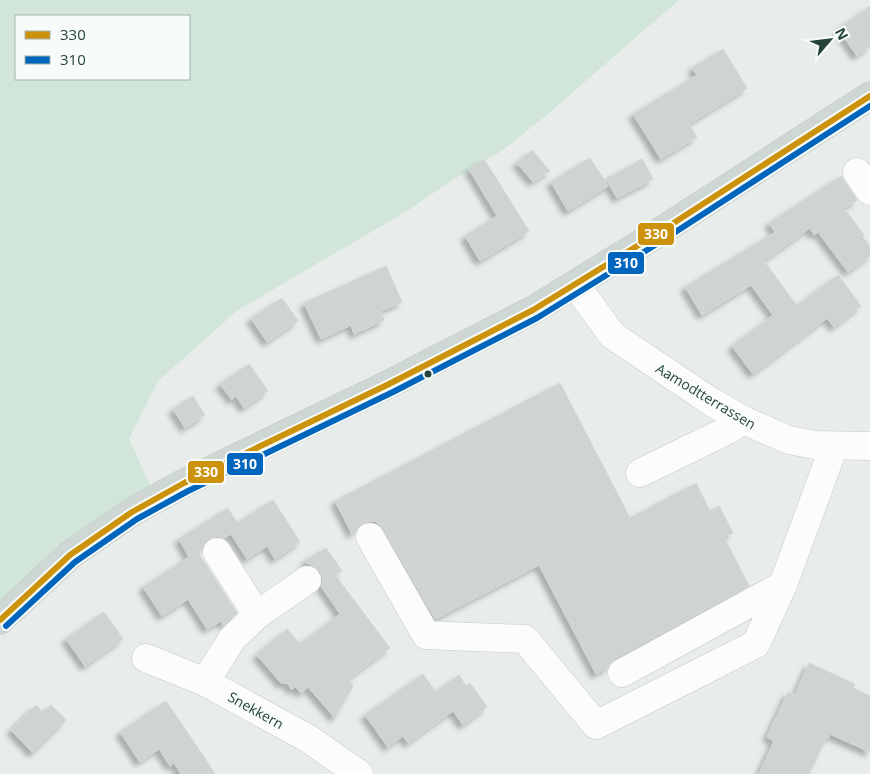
<svg xmlns="http://www.w3.org/2000/svg" width="870" height="774" viewBox="0 0 870 774" font-family="'Open Sans',sans-serif">
<defs>
<filter id="shadow"><feDropShadow dx="-4.5" dy="4.5" stdDeviation="2.5" flood-color="#0004"/></filter>
</defs>
<rect width="100%" height="100%" fill="#e8edeb"/>
<path fill="#d1e6d8" fill-rule="evenodd" d="M0 0H679L542 119 500 152 454 179 407 211 238 310 158 381 129 439 160 507 90 548 0 629ZM16 16H189V79H16Z"/>
<g fill="#cfd4d2" stroke="#d1d6d4" filter="url(#shadow)">
<polygon points="870,6 870,46 857,56 838,29"/>
<polygon points="723,49 747,88 689,124 697,137 661,159 633,114 697,75 692,68"/>
<polygon points="532,150 550,171 533,182 517,163"/>
<polygon points="590,158 608,186 568,211 551,182"/>
<polygon points="484,159 529,231 480,261 465,236 497,216 469,169"/>
<polygon points="642,159 653,179 617,198 606,179"/>
<polygon points="841,176 857,200 844,208 864,235 862,236 870,246 870,256 848,272 818,232 814,235 810,228 764,261 797,306 838,275 861,306 834,327 827,318 753,374 732,346 773,315 751,285 702,315 685,287 775,232 769,223"/>
<polygon points="386,266 402,302 381,311 384,320 354,334 351,325 321,339 304,303"/>
<polygon points="282,298 298,321 267,342 251,318"/>
<polygon points="249,364 268,391 244,408 236,396 232,400 220,384"/>
<polygon points="560,383 630,518 696,483 710,511 719,506 733,533 724,537 749,586 614,659 608,667 596,674 539,565 435,619 383,529 375,521 370,521 362,524 352,534 335,501"/>
<polygon points="193,396 205,415 185,428 173,409"/>
<polygon points="273,500 300,542 275,559 267,546 247,559 231,534 224,538 217,536 209,539 199,554 237,613 223,625 221,621 207,629 188,599 162,616 143,587 189,557 179,539 228,508 237,523"/>
<polygon points="326,548 342,571 335,575 390,648 348,679 353,686 335,718 308,687 301,693 295,687 292,690 287,683 281,683 257,655 287,629 300,644 340,614 321,586 323,579 320,571 304,561"/>
<polygon points="104,612 123,639 85,666 66,639"/>
<polygon points="809,663 855,684 853,688 870,696 870,752 830,734 828,739 826,738 809,774 759,774 774,741 767,737 788,692 795,695"/>
<polygon points="423,674 436,692 459,675 466,686 470,683 487,707 463,725 453,711 408,743 403,736 388,747 365,715"/>
<polygon points="166,701 198,748 215,774 181,774 174,763 170,766 159,749 140,762 120,732"/>
<polygon points="36,705 43,713 51,705 66,720 33,753 11,730"/>
</g>
<g fill="none" stroke-linecap="round" stroke-linejoin="round">
<defs>
<g id="minor">
<polyline points="857,172 870,191"/>
<polyline points="575,284 612,335 710,401 743,420 789,440 815,445 870,446"/>
<polyline points="640,473 728,430 743,420"/>
<polyline points="370,537 426,635 525,639 596,725 756,644 783,585 834,446"/>
<polyline points="217,552 257,615"/>
<polyline points="146,658 205,682 309,739 359,774"/>
<polyline points="622,673 783,585"/>
<polyline points="205,682 232,639 257,615 307,580"/>
</g>
<polyline id="major" points="0,620 70,555 132,512 184,483 389,384 533,310 655,235 870,96"/>
</defs>
<use href="#minor" stroke="#c5cac8" stroke-width="29"/>
<use href="#major" stroke="#c3ccc9" stroke-width="29"/>
<use href="#minor" stroke="#fcfcfc" stroke-width="28"/>
<use href="#major" stroke="#cfd7d5" stroke-width="28"/>
<defs>
<polyline id="bus-1" points="0,620 70,555 132,512 184,483 389,384 533,310 655,235 870,96"/>
<polyline id="bus-2" points="6,626 75,562 137,519 188,491 393,392 537,318 660,242 870,106"/>
</defs>
<use href="#bus-1" stroke="#f7fbf9" stroke-width="10"/>
<use href="#bus-2" stroke="#f7fbf9" stroke-width="10"/>
<use href="#bus-1" stroke="#cd920c" stroke-width="6"/>
<use href="#bus-2" stroke="#0065bd" stroke-width="6"/>
</g>
<circle fill="#24423a" stroke="#f7fbf9" stroke-width="2" cx="428" cy="374" r="4.5"/>
<g text-anchor="middle" dominant-baseline="central" stroke-width="4" stroke-linejoin="round" paint-order="stroke">
<g font-size="14" fill="#24423a" stroke="#f7fbf9">
<text transform="translate(706 396) rotate(31)">Aamodtterrassen</text>
<text transform="translate(256 710) rotate(29)">Snekkern</text>
</g>
</g>
<g stroke="#f7fbf9" stroke-width="2">
<rect x="637" y="222" width="38" height="24" rx="5" fill="#cd920c"/>
<rect x="607" y="251" width="38" height="24" rx="5" fill="#0065bd"/>
<rect x="226" y="452" width="38" height="24" rx="5" fill="#0065bd"/>
<rect x="187" y="460" width="38" height="24" rx="5" fill="#cd920c"/>
</g>
<g font-size="14" text-anchor="middle" font-weight="bold" fill="#fff">
<text x="656" y="239">330</text>
<text x="626" y="268">310</text>
<text x="245" y="469">310</text>
<text x="206" y="477">330</text>
</g>
<rect x="15" y="15" width="175" height="65" fill="#f7fbf9" stroke="#a3b1ad"/>
<rect x="25" y="31" width="25" height="8" fill="#cd920c" stroke="#a3b1ad"/>
<text x="60" y="40" font-size="15" fill="#24423a">330</text>
<rect x="25" y="56" width="25" height="8" fill="#0065bd" stroke="#a3b1ad"/>
<text x="60" y="65" font-size="15" fill="#24423a">310</text>
<g transform="translate(830 40) rotate(62)" stroke="#f7fbf9" stroke-width="4" paint-order="stroke">
<path d="M0-4L9 19L0 12L-9 19Z" fill="#24423a"/>
<text y="-8" font-size="14" font-weight="bold" text-anchor="middle" fill="#24423a">N</text>
</g>
</svg>
